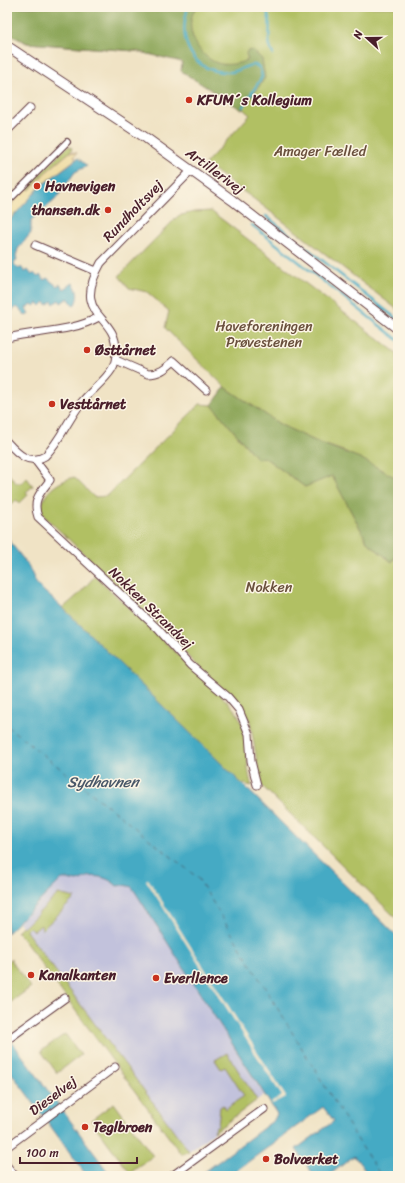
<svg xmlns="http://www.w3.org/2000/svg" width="405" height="1183" viewBox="0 0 405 1183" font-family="Sriracha,sans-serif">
<rect width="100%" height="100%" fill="#fcf5e5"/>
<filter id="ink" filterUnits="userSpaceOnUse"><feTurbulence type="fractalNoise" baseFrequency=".025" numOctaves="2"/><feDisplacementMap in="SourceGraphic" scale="8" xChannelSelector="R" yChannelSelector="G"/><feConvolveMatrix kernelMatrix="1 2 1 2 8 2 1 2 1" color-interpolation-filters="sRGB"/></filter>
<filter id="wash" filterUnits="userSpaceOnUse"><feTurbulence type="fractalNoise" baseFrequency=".012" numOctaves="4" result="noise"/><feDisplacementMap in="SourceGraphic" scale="16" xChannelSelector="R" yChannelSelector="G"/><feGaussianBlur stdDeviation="0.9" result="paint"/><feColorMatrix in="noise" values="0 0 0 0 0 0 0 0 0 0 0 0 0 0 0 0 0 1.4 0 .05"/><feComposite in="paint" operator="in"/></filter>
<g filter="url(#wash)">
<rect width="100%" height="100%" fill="#f0e3c5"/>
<polygon fill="#c2c2dc" points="96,876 107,879 117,886 124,885 132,887 264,1095 189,1151 19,922 62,879 69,879 77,881 88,877"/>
<g fill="#b1c063" stroke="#7e7047">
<polygon points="7,7 398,7 398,310 254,199 205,164 250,115 187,61 135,51 27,43 7,33"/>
<polygon points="68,146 72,148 71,151 45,173 30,190 26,188"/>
<polygon points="211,211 398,354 398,479 346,452 317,442 281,425 225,387 165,328 169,311 147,292 129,288 119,276 178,216 194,212"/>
<path d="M200 404 212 405 257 459 264 457 305 487 332 475 368 543 392 562 398 553V920L261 785 250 721 236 701 196 665 160 626 42 514C39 494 57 482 74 477L94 497 107 496Z"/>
<polygon points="7,472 16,483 21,483 27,478 33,486 26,492 28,495 20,503 16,500 7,509"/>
<path d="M95 576 220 694C225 700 232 706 237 713 250 734 244 763 252 786L240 783 63 608 79 594Z"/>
<polygon points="58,894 75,898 42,930 41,925 34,931 30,927 26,931 189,1151 183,1154 181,1154 17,931 22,926 24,927"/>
<polygon points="11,958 11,961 31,987 7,1005 7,962"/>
<polygon points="65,1034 81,1055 57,1073 41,1051"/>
<polygon points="227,1053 257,1100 214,1132 216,1126 218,1126 220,1107 223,1105 225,1109 244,1096 225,1067 221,1069 215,1060"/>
<polygon points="114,1103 153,1156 130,1173 91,1120"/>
</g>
<g fill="#8ca659" stroke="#6b6242">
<path d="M7 7H193L196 8C182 27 198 56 217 63 227 66 238 64 248 60L246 54 247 51 252 50 262 59 265 78 242 110 181 71 182 62 135 51 27 43 7 33Z"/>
<polygon points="225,387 281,425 317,442 360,458 398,479 398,553 392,562 368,543 332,476 305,487 264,457 257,459 212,405"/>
</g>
<polygon fill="#eeda9e" stroke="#9c7c64" points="70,152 77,153 74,157 76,159 42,185 7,223 7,210 13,204 12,203 26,188 30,190 45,173"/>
<g fill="#44aac4" stroke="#476478">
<path d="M78 158 87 166 75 172 55 200 31 220V233L18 249 16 256 17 259 14 264 19 269 21 267 25 272 28 270 32 275 34 273 38 277 40 275 44 280 47 278 57 286 60 284 64 289 73 283C79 291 79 298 74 306L68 298 61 303 59 300 54 304 52 301 47 305 45 302 41 306 38 303 34 306 32 304 26 308 29 314 26 316 17 307 12 311 10 309 7 311V223L42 185Z"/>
<path d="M7 538 28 565 37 585 63 608 398 937V1176H357L365 1170 354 1156 328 1176H314L296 1149 334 1121 323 1107 229 1176H199L274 1120 277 1114 132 887 124 885 117 886C109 878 98 875 87 877 84 878 81 880 77 881 73 881 67 878 62 879L7 933Z"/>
<polygon points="7,1035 111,1176 87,1176 7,1067"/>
</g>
<polygon fill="#f0e3c5" points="148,879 286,1097 272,1104 271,1103 282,1096 146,880"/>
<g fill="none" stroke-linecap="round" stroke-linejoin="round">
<g stroke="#44aac4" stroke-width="2.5">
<path d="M265 7C275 26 264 39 273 54"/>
<path d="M187 11C178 43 194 74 231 72 239 72 246 64 254 65 261 66 261 72 262 77L243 107"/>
<polyline points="266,216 398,320"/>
<polyline points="252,225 398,340"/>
</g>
<polyline stroke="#485768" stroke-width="1" stroke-dasharray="5 4" stroke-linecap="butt" points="7,726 198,878 359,1142 381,1176"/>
</g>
</g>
<g filter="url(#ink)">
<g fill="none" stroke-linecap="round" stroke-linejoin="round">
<defs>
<polyline id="pedestrian" points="7,202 67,142"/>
<g id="minor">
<polyline points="7,131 30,108"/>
<polyline points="35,245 96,271"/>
<path d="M7 338C38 330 70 333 99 317"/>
<path d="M116 360 148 374C160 374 166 368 174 361L206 390"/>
<path d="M7 442C17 453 29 466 45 456 60 441 68 420 81 403 90 391 104 382 112 369 115 364 116 357 116 351 117 313 70 318 101 263L191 171"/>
<path d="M35 460 50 480C40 493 32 500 38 517L158 629 190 665 228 697 239 710 249 734 251 761 257 785"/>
<polyline points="7,1040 65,998"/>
<polyline points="7,1147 115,1067"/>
<polyline points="7,1166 15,1176"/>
<polyline points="172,1176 264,1109"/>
</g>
<polyline id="tertiary" points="7,46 146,138 232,200 398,329"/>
</defs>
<use href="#pedestrian" stroke="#633c42" stroke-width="8"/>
<use href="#minor" stroke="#633c42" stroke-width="9"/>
<use href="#tertiary" stroke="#633c42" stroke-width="11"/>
<use href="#pedestrian" stroke="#fff" stroke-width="5.5"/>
<use href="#minor" stroke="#fff" stroke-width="7"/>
<use href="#tertiary" stroke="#fff" stroke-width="9"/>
</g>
</g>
<g fill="#c8321e" stroke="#fcf5e5" stroke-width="1.5">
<circle cx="189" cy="100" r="4"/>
<circle cx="37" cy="186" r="4"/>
<circle cx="108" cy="210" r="4"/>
<circle cx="87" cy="350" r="4"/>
<circle cx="52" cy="404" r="4"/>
<circle cx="31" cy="975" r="4"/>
<circle cx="156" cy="978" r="4"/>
<circle cx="85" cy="1127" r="4"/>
<circle cx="266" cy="1159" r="4"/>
</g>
<g text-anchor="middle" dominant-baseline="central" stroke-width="3" stroke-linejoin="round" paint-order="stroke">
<g font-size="14" font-weight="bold" fill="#4a1f2b" stroke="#fcf5e5" text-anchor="start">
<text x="197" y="100">KFUM´s Kollegium</text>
<text x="45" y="186">Havnevigen</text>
<text x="100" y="210" text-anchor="end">thansen.dk</text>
<text x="95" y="350">Østtårnet</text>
<text x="60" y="404">Vesttårnet</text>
<text x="39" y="975">Kanalkanten</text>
<text x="164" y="978">Everllence</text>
<text x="93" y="1127">Teglbroen</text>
<text x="274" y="1159">Bolværket</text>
</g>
<g font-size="14" fill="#694f3c" stroke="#fcf5e5">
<text x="320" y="151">Amager Fælled</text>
<text x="264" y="326">Haveforeningen<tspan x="264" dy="16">Prøvestenen</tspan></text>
<text x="269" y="587">Nokken</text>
</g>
<g font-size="14" fill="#4a1f2b" stroke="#fcf5e5">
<text transform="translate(215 171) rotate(36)">Artillerivej</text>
<text transform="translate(133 211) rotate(-46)">Rundholtsvej</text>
<text transform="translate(151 608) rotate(44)">Nokken Strandvej</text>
<text transform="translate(53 1096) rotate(-37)">Dieselvej</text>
</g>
<g font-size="15" font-style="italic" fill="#485768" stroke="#fcf5e5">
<text x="103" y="782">Sydhavnen</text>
</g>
</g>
<rect width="405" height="1183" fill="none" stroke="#fcf5e5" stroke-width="24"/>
<g transform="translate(367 38) rotate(291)" stroke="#fcf5e5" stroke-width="3" paint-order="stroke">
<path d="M0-3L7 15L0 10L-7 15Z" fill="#4a1f2b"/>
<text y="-6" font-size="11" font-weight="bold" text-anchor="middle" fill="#4a1f2b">N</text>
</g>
<path d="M20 1157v6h117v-6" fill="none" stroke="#4a1f2b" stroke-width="2"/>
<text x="26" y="1157" font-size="12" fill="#4a1f2b" stroke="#fcf5e5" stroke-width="3" paint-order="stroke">100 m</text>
</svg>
